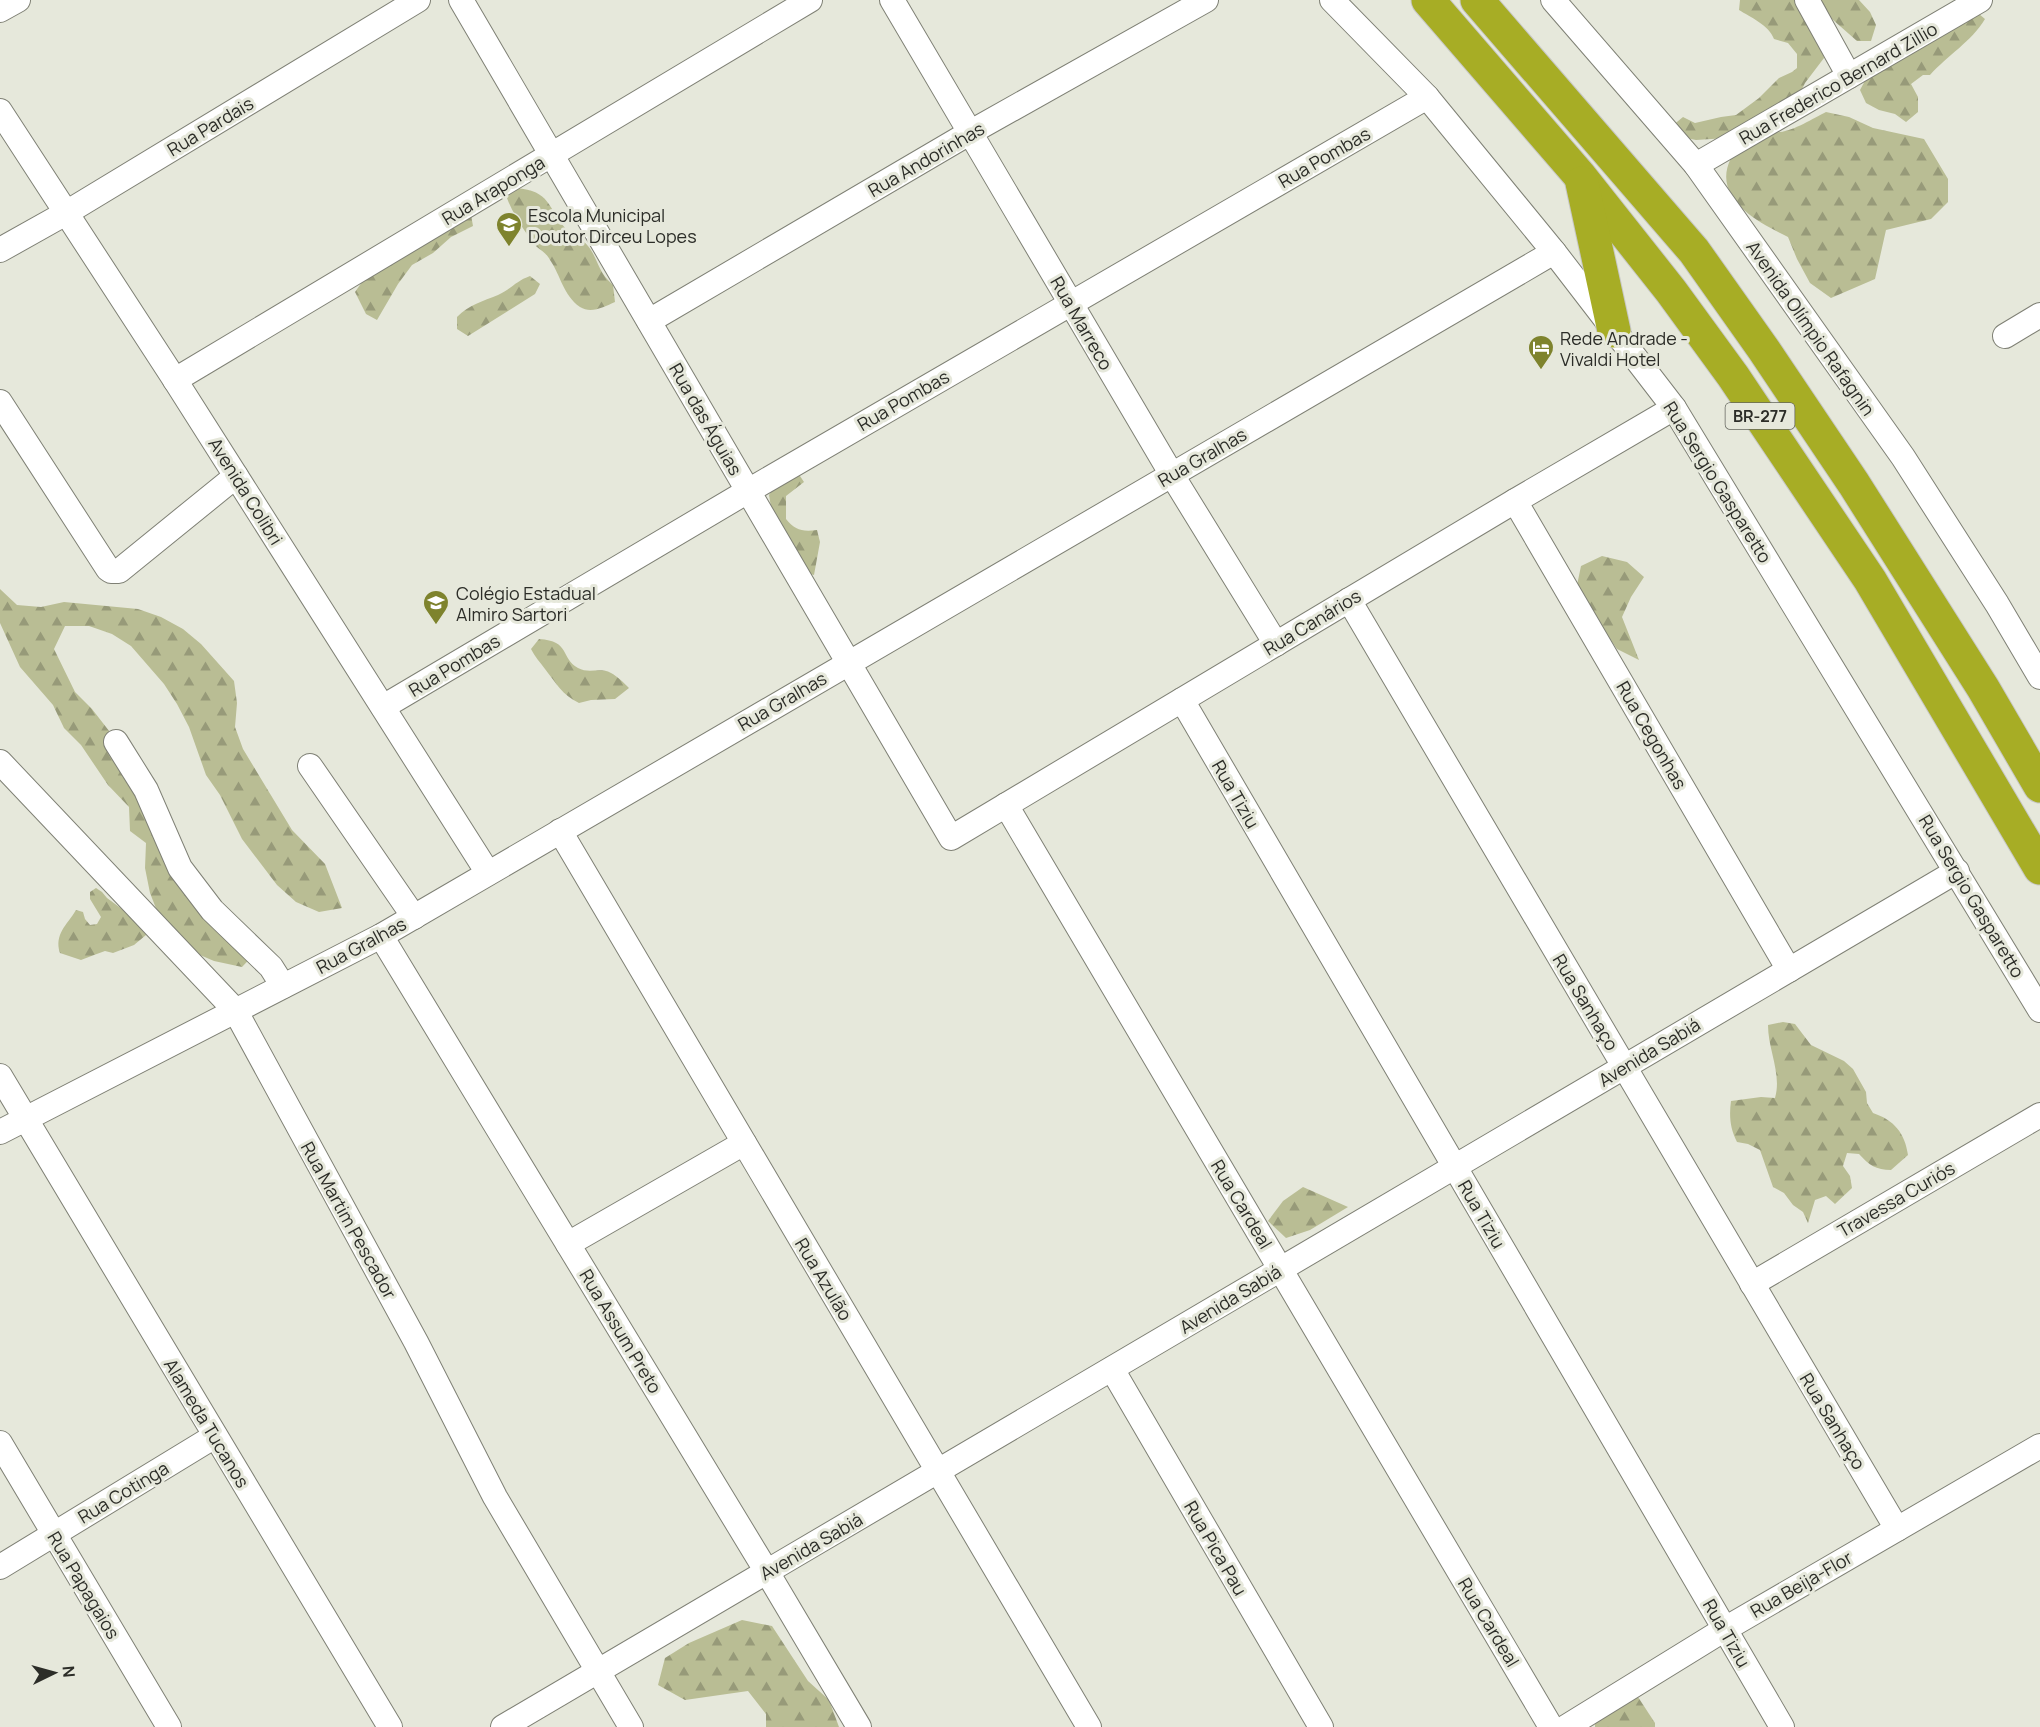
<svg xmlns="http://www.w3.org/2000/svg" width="2040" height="1727" viewBox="0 0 2040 1727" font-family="Manrope,sans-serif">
<defs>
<pattern id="forest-firs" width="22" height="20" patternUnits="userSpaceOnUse" patternTransform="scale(1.5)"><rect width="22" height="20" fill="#b9bd94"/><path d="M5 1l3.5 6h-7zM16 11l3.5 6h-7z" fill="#979a79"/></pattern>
</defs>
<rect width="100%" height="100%" fill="#e6e8db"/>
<g fill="url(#forest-firs)">
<path d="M1740 0H1859L1870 12 1876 25 1871 41H1857L1824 12 1818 29 1824 58 1805 83 1798 97 1727 138 1696 140 1681 137 1672 126 1683 117 1695 123 1721 117 1736 115 1759 98 1779 78 1792 72 1797 68V54L1788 43 1774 39C1769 25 1750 17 1739 10Z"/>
<path d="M1973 9 1985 19C1971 42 1948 55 1930 75H1923L1911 84 1918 97V112L1906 122 1895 114 1879 110 1866 103 1860 90 1867 77Z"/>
<path d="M1826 112 1849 117 1873 128 1924 139 1948 179V202L1931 219 1886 230 1875 279 1831 298 1810 283 1797 259 1788 237C1758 222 1711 198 1731 158 1737 147 1745 137 1757 133 1763 130 1773 133 1780 132 1793 131 1814 118 1826 112Z"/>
<path d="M516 188C551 191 547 207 566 229 572 236 583 239 588 246 599 260 597 271 613 285L615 302C604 307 591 314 580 307 563 295 561 276 550 260 547 254 542 251 537 247 527 236 510 209 506 195Z"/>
<polygon points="471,215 473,226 451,237 433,253 412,265 398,284 377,320 366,314 355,292 362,282"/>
<path d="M530 276 540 284 535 294 468 336 457 329V317C469 305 483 301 498 295 511 289 516 281 530 276Z"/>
<path d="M798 473 804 482 786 496V519C795 530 802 532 817 530L820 542 814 575 802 572 771 507 769 495 776 485Z"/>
<polygon points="1602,556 1627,562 1644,577 1631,597 1622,617 1639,660 1617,649 1576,590 1581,566"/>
<polygon points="0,589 17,605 41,607 64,602 138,609 161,617 183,629 201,644 234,681 237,703 235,727 243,749 292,830 325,864 342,908 319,912 296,902 277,885 242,839 220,795 206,775 189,727 177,704 164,684 131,646 112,634 89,626 65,626 54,649 75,692 92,709 120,745 142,805 258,950 242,967 214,961 193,952 159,916 150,893 145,868 146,843 130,831 129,807 108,785 81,745 64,728 53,705 20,667 0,623"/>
<path d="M539 639C571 641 560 658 578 668 589 674 600 667 611 673 617 676 624 683 629 688L615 699 591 700 579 703C562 695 556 683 545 669 540 662 535 657 531 649Z"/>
<path d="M96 888 102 892 107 898 149 929 146 935 134 945 113 953 105 951 94 955 81 960 60 953C54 934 67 925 76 910L83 912 85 919 90 925 97 924 101 917 90 899V892Z"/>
<path d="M1783 1022 1795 1024 1811 1045 1844 1061 1853 1069 1866 1092 1867 1103 1873 1113C1894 1120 1905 1133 1908 1155L1891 1170C1876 1170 1869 1165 1859 1154L1847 1153 1843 1166 1850 1176 1852 1188 1835 1204 1826 1196 1815 1200 1808 1223 1803 1212 1793 1205 1784 1193 1773 1187 1760 1150 1748 1144 1737 1142C1730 1128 1729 1116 1731 1101L1761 1097 1775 1098C1782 1074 1768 1050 1768 1025Z"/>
<polygon points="1303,1187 1348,1207 1310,1230 1286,1238 1268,1221 1283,1201"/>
<polygon points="742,1620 772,1626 808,1681 829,1700 839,1727 766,1727 766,1714 748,1691 685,1700 658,1685 665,1658 689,1643"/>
<polygon points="1638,1697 1655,1723 1655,1727 1595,1727 1595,1720 1600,1710"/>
</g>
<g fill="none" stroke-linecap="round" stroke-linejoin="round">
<defs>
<g id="minor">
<polyline points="461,0 951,838 1515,501 1674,408"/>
<polyline points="892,0 1172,475 1276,644"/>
<polyline points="1332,0 1427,97 1554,252 1674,408 2040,1010"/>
<polyline points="1553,0 1696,165 1903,457 1997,604 2040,677"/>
<polyline points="1807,0 1849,76"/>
<polyline points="0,10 18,0"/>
<polyline points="0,111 175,380 488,873"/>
<polyline points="1696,165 1980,0"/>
<polyline points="0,250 66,213 418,0"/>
<polyline points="649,321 971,132 1206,0"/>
<polyline points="2005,336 2040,315"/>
<polyline points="175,380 810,0"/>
<polyline points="0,402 108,569 111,571 119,571 236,476"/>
<polyline points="1515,501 1789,970"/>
<polyline points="1349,600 1897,1529"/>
<polyline points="1182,700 1782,1727"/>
<polyline points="383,707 748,491 1427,97"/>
<polyline points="116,742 146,790 180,868 212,910 271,967 283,986"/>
<polyline points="0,762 235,1010 416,1342 495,1497 631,1727"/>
<polyline points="310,766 414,917"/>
<polyline points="1006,805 1551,1727"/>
<polyline points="560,831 1089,1727"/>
<polyline points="381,936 767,1572 859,1727"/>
<polyline points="0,1076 390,1727"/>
<polyline points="0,1132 381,936 1554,252"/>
<polyline points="568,1244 744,1143"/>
<polyline points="1752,1284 2040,1115"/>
<polyline points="1112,1369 1321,1727"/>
<polyline points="0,1443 169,1727"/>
<polyline points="0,1567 215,1436"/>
<polyline points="503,1727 1957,871"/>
<polyline points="1566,1727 1725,1629 2040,1446"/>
</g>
<g id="highway">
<polyline points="1428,0 1580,176 1671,291 1733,376 1870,580 2040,868"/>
<polyline points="1477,0 1694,251 1764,350 1854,484 1983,688 2040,786"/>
<polyline points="1582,183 1614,331"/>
</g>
</defs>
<use href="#minor" stroke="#7f8075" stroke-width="26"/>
<use href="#highway" stroke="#c8c8c7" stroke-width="35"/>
<use href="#minor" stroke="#fff" stroke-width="24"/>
<use href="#highway" stroke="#a7ad25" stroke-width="33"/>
</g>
<defs>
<symbol id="school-pin" viewBox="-11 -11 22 30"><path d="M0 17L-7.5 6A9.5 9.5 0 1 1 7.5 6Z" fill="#7e832d" stroke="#e6e8db"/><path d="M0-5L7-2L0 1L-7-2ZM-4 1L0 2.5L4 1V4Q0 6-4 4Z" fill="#fff"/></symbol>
<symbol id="hotel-pin" viewBox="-11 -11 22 30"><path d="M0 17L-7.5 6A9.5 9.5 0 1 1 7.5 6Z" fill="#7e832d" stroke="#e6e8db"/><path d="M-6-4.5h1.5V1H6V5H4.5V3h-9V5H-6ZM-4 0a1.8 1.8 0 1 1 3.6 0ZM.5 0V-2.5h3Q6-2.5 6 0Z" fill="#fff"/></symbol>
</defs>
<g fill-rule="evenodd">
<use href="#school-pin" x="494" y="210" width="30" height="40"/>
<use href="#hotel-pin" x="1526" y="333" width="30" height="40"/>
<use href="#school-pin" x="421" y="588" width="30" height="40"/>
</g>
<g text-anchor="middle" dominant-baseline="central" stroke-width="6" stroke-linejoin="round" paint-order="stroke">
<rect fill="#e6e8db" stroke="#64655e" stroke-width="1.5" x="1725.5" y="403" width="69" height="26" rx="4.5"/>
<g font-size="16" font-weight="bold" fill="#2c2d28">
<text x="1760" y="416">BR-277</text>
</g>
<g font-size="18" fill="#2c2d28" stroke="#e6e8db">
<text transform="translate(1838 83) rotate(-30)">Rua Frederico Bernard Zillio</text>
<text transform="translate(210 126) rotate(-31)">Rua Pardais</text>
<text transform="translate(1324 157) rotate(-30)">Rua Pombas</text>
<text transform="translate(926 159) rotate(-30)">Rua Andorinhas</text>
<text transform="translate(493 190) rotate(-31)">Rua Araponga</text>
<text transform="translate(1082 323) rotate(60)">Rua Marreco</text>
<text transform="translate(1811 328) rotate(55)">Avenida Olímpio Rafagnin</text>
<text transform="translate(903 400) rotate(-30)">Rua Pombas</text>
<text transform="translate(706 419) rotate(60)">Rua das Águias</text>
<text transform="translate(1202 457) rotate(-30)">Rua Gralhas</text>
<text transform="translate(1718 482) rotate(58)">Rua Sergio Gasparetto</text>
<text transform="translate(246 491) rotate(58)">Avenida Colibri</text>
<text transform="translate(1312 622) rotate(-31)">Rua Canários</text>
<text transform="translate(454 665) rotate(-31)">Rua Pombas</text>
<text transform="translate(782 701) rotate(-30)">Rua Gralhas</text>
<text transform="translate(1652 735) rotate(60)">Rua Cegonhas</text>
<text transform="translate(1236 794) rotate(60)">Rua Tiziu</text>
<text transform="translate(1972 896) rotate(59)">Rua Sergio Gasparetto</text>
<text transform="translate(361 945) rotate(-28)">Rua Gralhas</text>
<text transform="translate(1586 1002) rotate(59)">Rua Sanhaço</text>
<text transform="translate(1649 1052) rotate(-31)">Avenida Sabiá</text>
<text transform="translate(1896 1199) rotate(-30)">Travessa Curiós</text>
<text transform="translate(1242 1204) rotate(59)">Rua Cardeal</text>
<text transform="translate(1482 1214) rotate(60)">Rua Tiziu</text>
<text transform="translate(349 1220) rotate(61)">Rua Martim Pescador</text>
<text transform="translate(824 1279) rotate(59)">Rua Azulão</text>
<text transform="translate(1230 1299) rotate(-31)">Avenida Sabiá</text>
<text transform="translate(621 1331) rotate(59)">Rua Assum Preto</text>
<text transform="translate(1833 1421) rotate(59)">Rua Sanhaço</text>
<text transform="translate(207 1423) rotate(59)">Alameda Tucanos</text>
<text transform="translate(123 1492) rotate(-31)">Rua Cotinga</text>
<text transform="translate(811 1546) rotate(-30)">Avenida Sabiá</text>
<text transform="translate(1216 1548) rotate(60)">Rua Pica Pau</text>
<text transform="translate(1801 1584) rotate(-30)">Rua Beija-Flor</text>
<text transform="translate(84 1585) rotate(59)">Rua Papagaios</text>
<text transform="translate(1489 1622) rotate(59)">Rua Cardeal</text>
<text transform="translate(1727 1633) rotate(60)">Rua Tiziu</text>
</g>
<g font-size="18" fill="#2c2d28" stroke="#e6e8db" text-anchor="start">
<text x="528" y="215">Escola Municipal<tspan x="528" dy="21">Doutor Dirceu Lopes</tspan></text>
<text x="1560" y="338">Rede Andrade -<tspan x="1560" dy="21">Vivaldi Hotel</tspan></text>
<text x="456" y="593">Colégio Estadual<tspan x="456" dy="21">Almiro Sartori</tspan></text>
</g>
</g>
<g transform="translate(54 1673) rotate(85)" stroke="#e6e8db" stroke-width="4.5" paint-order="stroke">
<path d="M0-4.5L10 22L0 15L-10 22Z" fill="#2c2d28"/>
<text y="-9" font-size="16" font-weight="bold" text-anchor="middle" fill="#2c2d28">N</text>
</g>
</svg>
